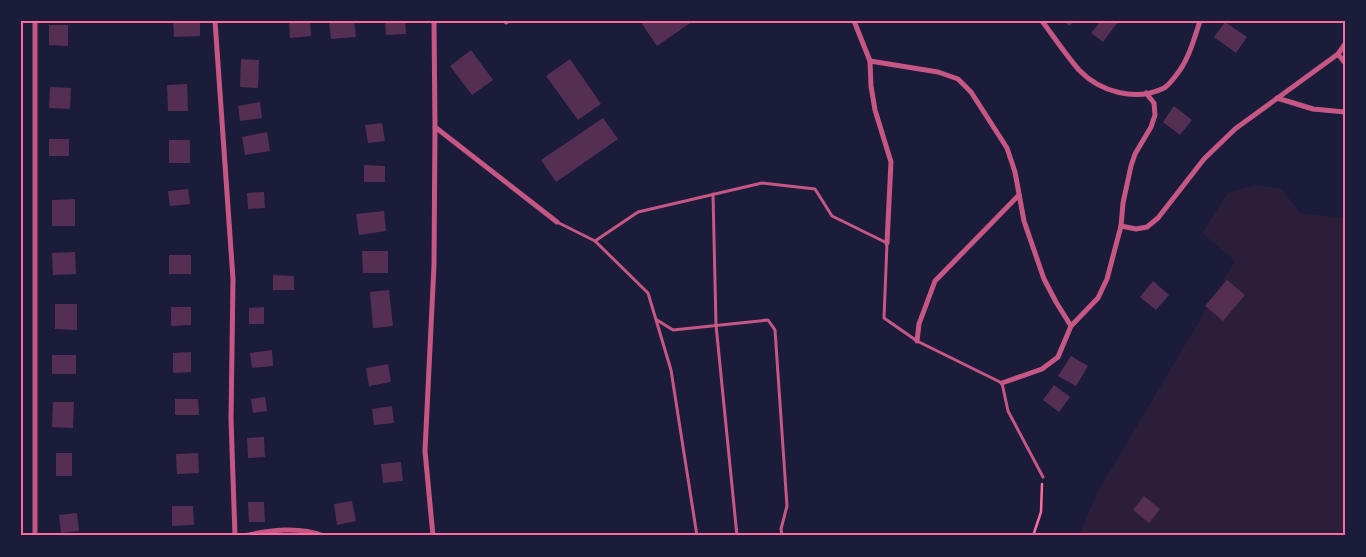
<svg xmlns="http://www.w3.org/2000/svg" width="1366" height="557" viewBox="0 0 1366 557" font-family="'Noto Sans',sans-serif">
<rect width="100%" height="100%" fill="#1b1b3a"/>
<polygon fill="#2a1e3b" points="1255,185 1282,189 1300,213 1345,218 1345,536 1078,536 1098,491 1235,261 1202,233 1228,193"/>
<g fill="#542f53">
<polygon points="173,21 200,21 200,36 174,37"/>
<polygon points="289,21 310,21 311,36 290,38"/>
<polygon points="329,21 354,21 356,37 331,39"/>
<polygon points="385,21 405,21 406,34 386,35"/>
<polygon points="645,21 693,21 657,46 642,24"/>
<polygon points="1065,21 1075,21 1069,26"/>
<polygon points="1101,21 1116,21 1118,22 1103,42 1091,33"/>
<polygon points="1225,22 1247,37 1236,53 1214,37"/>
<polygon points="49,25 68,25 68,46 49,45"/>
<polygon points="471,50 493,80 472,95 450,66"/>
<polygon points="241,59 259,60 258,88 240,87"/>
<polygon points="570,59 601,104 578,120 546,76"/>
<polygon points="187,84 188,111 168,111 167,85"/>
<polygon points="50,87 71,88 70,109 49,108"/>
<polygon points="260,102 262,118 240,121 238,106"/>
<polygon points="1174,106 1192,120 1180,135 1163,122"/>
<polygon points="603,118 618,139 556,182 541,160"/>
<polygon points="382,123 385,141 368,143 365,125"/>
<polygon points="267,132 270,151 245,155 242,137"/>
<rect x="49" y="139" width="20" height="17"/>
<rect x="169" y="140" width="21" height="23"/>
<polygon points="364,165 385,166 385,182 364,182"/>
<polygon points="188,189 190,204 170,206 168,191"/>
<polygon points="264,192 265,208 248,209 247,193"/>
<polygon points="75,199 75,226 52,226 52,200"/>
<polygon points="384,211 386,231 359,235 356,214"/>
<polygon points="362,251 388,251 388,273 363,273"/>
<polygon points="75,252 76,274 53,275 52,253"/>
<rect x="169" y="255" width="22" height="19"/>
<polygon points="273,275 294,276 294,290 273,290"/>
<polygon points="1227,280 1245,295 1223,321 1205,306"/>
<polygon points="1153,281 1169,295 1156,310 1140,297"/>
<polygon points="389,290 393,326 373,328 370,292"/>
<polygon points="55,304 77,304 77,330 55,329"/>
<polygon points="171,307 191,307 191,325 171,326"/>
<polygon points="264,307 264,324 249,324 249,308"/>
<polygon points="272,350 273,366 252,368 250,353"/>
<polygon points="191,352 191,372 173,373 173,353"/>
<rect x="52" y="355" width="24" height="19"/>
<polygon points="1071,356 1088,366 1076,386 1058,376"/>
<polygon points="388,364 391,382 369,386 366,368"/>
<polygon points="1054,385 1070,397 1059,412 1043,400"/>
<polygon points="265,397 267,411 253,413 251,399"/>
<polygon points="175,399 198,399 199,415 175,415"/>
<polygon points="53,402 74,402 73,428 52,427"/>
<polygon points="392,406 394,423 374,425 372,409"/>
<polygon points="264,437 265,457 248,458 247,438"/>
<rect x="56" y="453" width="16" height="23"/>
<polygon points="198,453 199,473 177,474 176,454"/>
<polygon points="401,462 403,481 383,483 381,464"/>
<polygon points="1144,496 1160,509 1149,523 1133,510"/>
<polygon points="352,501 356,521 337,525 334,504"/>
<polygon points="248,502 264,502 265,522 249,522"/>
<polygon points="172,506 193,506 194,525 172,526"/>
<polygon points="77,513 79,531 61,533 59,515"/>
</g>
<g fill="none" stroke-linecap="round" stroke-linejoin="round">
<polyline stroke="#ff6b9d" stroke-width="2.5" points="1033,536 1041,512 1042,484"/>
<g stroke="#c65784" stroke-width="3">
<polyline points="504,21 506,23 509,21"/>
<polyline points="713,194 716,325 737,536"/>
<polyline points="557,222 595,241 638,212 762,183 815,189 832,216 887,243 884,318 917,341 1002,383 1008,411 1043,477"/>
<polyline points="595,241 648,293 671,370 697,536"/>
<polyline points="657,320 673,330 768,320 775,330 787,506 781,529 782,536"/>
</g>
<g stroke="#c65784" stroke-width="5">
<polyline points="35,21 35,536"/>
<polyline points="215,21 233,279 231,419 235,536"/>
<polyline points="434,21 435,127 557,222"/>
<polyline points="854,21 870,61 938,72 958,79 971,92 1007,148 1015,172 1024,221 1044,279 1056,302 1071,326"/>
<path d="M1042 21C1054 37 1066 55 1079 70 1100 92 1136 102 1164 88 1169 85 1174 78 1177 74 1189 59 1194 39 1200 21"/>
<polyline points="1338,54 1345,63"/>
<polyline points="870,61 871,86 875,110 891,162 887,243"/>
<polyline points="1277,98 1313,109 1345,112"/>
<polyline points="1121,226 1136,229 1147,227 1158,218 1204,159 1235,129 1338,54 1345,44"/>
<polyline points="917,341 919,324 935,281 1019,195"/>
<polyline points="1002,383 1042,369 1058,357 1071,326 1098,298 1107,279 1121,226 1123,203 1131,166 1135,154 1151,127 1155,115 1154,103 1146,93"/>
<path d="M244 536C270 530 298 526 324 536"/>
<polyline points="433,536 425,451 434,265 435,127"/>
</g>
</g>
<rect width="1366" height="557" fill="none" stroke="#1b1b3a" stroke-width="45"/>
<rect x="22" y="22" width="1322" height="512" fill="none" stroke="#ff6b9d" stroke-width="2"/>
</svg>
